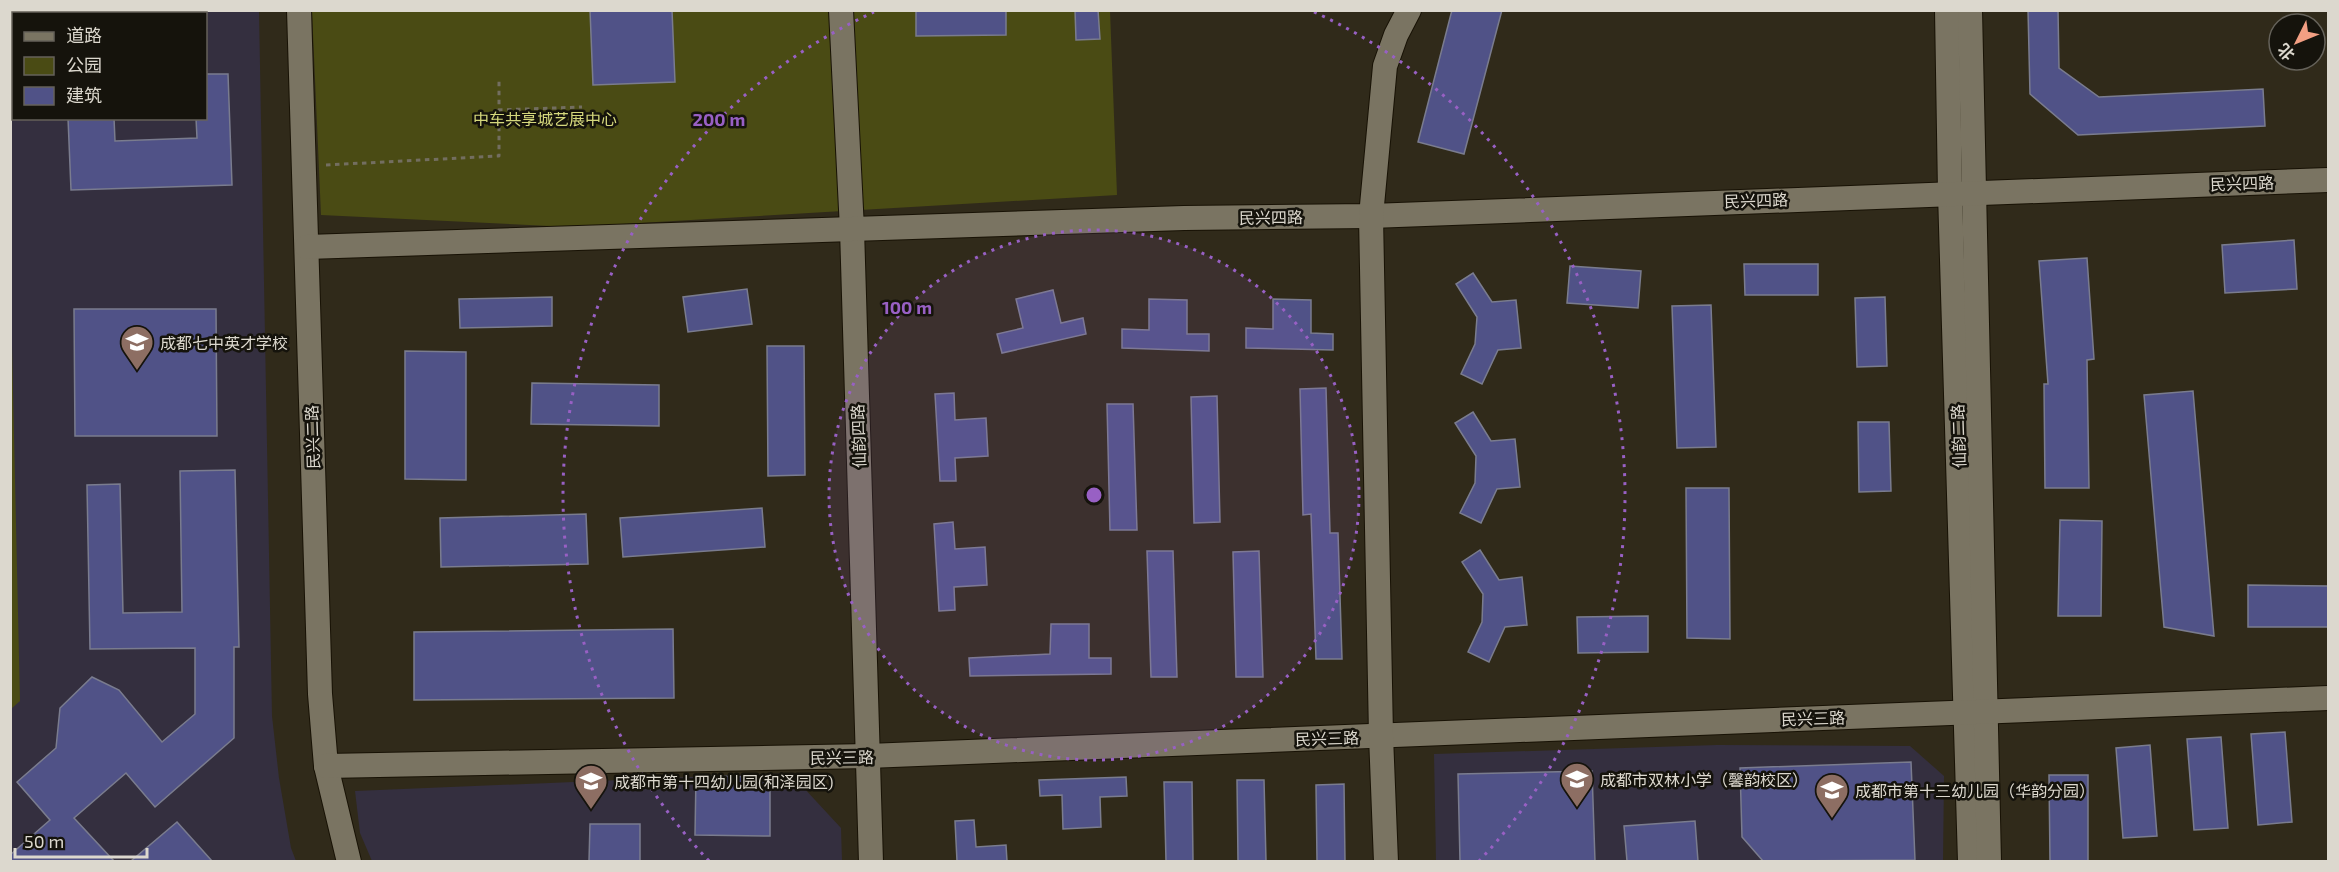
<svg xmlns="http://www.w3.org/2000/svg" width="2339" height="872" viewBox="0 0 2339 872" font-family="'Exo 2','Noto Sans SC',sans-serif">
<rect width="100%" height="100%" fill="#302a1a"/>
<g fill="#342f3f" fill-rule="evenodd">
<path d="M10 11H259L272 716 279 778 291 848 296 861H11ZM14 14H206V118H14Z"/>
<polygon points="1717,745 1910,746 1944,776 1943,861 1436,861 1434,754"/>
<polygon points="790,773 841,828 842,861 372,861 360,833 355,791"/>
</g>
<g fill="#4a4b14">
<polygon points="312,11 1110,11 1117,195 571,227 321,215"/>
<polygon points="11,302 20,701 11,709 10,709"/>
</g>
<g fill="#505287" stroke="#7a7c8e" stroke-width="1.5">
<polygon points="590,10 672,10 675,82 593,85"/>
<polygon points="916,10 1006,10 1006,35 916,36"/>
<polygon points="1075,10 1098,10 1100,39 1076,40"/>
<polygon points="1452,10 1502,10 1464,154 1418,142"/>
<polygon points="2028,10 2058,10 2059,68 2099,97 2263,89 2265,126 2078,135 2030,94"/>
<polygon points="206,74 228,74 232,185 71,190 68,118 114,118 115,141 197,138 196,118 206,118"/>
<polygon points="2294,240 2297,289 2225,293 2222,245"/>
<polygon points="2087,258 2094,359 2087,360 2089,488 2045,488 2044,384 2048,384 2039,261"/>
<polygon points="1744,264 1818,264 1818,295 1745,295"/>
<polygon points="1570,266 1641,271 1638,308 1567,303"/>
<polygon points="1473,273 1492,302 1516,300 1521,348 1498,350 1482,384 1461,374 1475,344 1477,317 1456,284"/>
<polygon points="747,289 752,324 688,332 683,297"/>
<polygon points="1053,290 1061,323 1083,318 1086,334 1002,353 997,334 1023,328 1016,299"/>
<polygon points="552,297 552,326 460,328 459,299"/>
<polygon points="1885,297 1887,366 1857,367 1855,298"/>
<polygon points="1149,299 1187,300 1187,334 1209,334 1209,351 1122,348 1122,329 1149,330"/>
<polygon points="1273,299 1311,300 1311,333 1333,334 1333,350 1246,348 1246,328 1273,329"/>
<polygon points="1711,305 1716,447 1677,448 1672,306"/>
<polygon points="74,309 216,309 217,436 75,436"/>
<polygon points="767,346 804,346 805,475 768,476"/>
<polygon points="405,351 466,352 466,480 405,479"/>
<polygon points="532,383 659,385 659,426 531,424"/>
<polygon points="1326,388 1330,533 1338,533 1342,659 1316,659 1311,514 1303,515 1300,389"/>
<polygon points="2193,391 2214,636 2164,627 2144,395"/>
<polygon points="954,393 955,420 986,418 988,456 955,458 956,481 940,481 935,394"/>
<polygon points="1217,396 1220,522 1194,523 1191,397"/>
<polygon points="1107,404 1133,404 1137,530 1110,530"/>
<polygon points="1473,412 1491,441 1515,439 1520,487 1497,489 1481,523 1460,513 1475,483 1476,456 1455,423"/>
<polygon points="1858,422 1889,422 1891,491 1859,492"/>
<polygon points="235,470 239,647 234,647 234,738 155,807 126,773 74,818 114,861 10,861 10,855 50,820 17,782 56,748 60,708 92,677 119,690 162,742 195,714 195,648 90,649 87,485 120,484 123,613 182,612 180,471"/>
<polygon points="1686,488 1729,488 1730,639 1687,638"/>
<polygon points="762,508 765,547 623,557 620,518"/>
<polygon points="586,514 588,564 441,567 440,518"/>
<polygon points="2060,520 2102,521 2101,616 2058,616"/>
<polygon points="953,522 955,549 985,547 987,585 954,587 955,610 939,611 934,524"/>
<polygon points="1480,550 1499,580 1522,577 1527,625 1505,627 1489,662 1468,652 1482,622 1483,594 1462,562"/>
<polygon points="1147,551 1173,551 1177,677 1151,677"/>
<polygon points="1259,551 1263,677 1236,677 1233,552"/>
<polygon points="2248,585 2328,586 2328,627 2248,627"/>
<polygon points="1648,616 1648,652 1578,653 1577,617"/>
<polygon points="1051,624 1089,624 1089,658 1111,658 1111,674 970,676 969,658 1050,654"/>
<polygon points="673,629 674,698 414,700 414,632"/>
<polygon points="2285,732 2292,822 2258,825 2251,734"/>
<polygon points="2221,737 2228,828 2194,830 2187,739"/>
<polygon points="2150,745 2157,836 2123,838 2116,748"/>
<polygon points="1911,762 1915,860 1763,861 1742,837 1740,768"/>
<polygon points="1592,771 1595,861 1460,861 1458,774"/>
<polygon points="2049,775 2088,775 2088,861 2050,861"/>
<polygon points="696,776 770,777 770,836 695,835"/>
<polygon points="1126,777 1127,796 1100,797 1101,827 1063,829 1062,795 1040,796 1039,780"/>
<polygon points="1237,780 1264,780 1266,861 1238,861"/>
<polygon points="1164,782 1192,782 1193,861 1166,861"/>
<polygon points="1344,784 1345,861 1317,861 1316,785"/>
<polygon points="974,820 976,847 1006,845 1007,861 957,861 955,821"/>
<polygon points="1695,821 1698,861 1627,861 1624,826"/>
<polygon points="177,822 212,861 131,861"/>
<polygon points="590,824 640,824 640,861 589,861"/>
</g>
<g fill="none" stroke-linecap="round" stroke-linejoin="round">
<defs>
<g id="minor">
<polyline points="299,10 320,694 326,766 349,862"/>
<polyline points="841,10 852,229 871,862"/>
<polyline points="1947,10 1950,193 1970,862"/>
<polyline points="1970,10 1989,862"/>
<polyline points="307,247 1184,218 1371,216 2328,180"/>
<polyline points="326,766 868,756 2328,698"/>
<polyline points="1386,862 1381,736 1371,216 1385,66 1396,35 1409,10"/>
</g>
</defs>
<use href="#minor" stroke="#181205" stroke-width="26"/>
<g stroke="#736e60" stroke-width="3" stroke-dasharray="4.5 4.5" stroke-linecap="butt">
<polyline points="498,110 582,107"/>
<polyline points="326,165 499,156 499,78"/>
</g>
<use href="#minor" stroke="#7a7462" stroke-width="24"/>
</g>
<circle cx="1094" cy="495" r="265" fill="#9860c4" fill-opacity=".12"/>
<g fill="none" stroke="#9860c4" stroke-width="3" stroke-dasharray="3 6">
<circle cx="1094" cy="495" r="265"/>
<path d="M709 861A531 531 0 0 1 874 12M1314 12A531 531 0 0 1 1479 861"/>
</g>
<defs>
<symbol id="school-pin" viewBox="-11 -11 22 30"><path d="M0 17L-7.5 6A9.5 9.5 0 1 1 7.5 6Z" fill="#8d6e63" stroke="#15130c"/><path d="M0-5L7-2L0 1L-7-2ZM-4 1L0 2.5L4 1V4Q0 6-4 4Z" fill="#fff"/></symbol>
</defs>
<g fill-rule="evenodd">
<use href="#school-pin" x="118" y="323" width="38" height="52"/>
<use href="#school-pin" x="1558" y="760" width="38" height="52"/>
<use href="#school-pin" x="572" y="762" width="38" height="52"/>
<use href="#school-pin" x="1813" y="771" width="38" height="52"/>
</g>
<g text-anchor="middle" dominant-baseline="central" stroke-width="5" stroke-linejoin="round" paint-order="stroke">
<g font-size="16" fill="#d5d87c" stroke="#15130c">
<text x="545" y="118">中车共享城艺展中心</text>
</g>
<g font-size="16" fill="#dcd8ce" stroke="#15130c">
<text transform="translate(2242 183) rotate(-2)">民兴四路</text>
<text transform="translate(1756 200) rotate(-2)">民兴四路</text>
<text transform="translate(1271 217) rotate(-1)">民兴四路</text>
<text transform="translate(858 436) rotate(-92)">仙韵四路</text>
<text transform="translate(1958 436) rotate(-92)">仙韵二路</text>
<text transform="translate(312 437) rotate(-92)">民兴二路</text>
<text transform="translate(1813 718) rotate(-2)">民兴三路</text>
<text transform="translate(1327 738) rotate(-2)">民兴三路</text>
<text transform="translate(842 757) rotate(-1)">民兴三路</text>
</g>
<g font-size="16" fill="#dcd8ce" stroke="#15130c" text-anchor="start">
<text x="160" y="342">成都七中英才学校</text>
<text x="1600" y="779">成都市双林小学（馨韵校区）</text>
<text x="614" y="781">成都市第十四幼儿园(和泽园区)</text>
<text x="1855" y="790">成都市第十三幼儿园（华韵分园）</text>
</g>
</g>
<circle cx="1094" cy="495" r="9" fill="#9860c4" stroke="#15130c" stroke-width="3"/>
<g font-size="18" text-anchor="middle" font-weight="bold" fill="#9860c4" stroke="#15130c" stroke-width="5" stroke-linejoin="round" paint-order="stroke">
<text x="719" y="126">200 m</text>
<text x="907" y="314">100 m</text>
</g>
<rect width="2339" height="872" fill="none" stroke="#dcd8ce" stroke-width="24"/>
<rect x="12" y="12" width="195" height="108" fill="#15130c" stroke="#65625a" stroke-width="1.5"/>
<rect x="24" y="32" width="30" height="9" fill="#7a7462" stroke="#65625a" stroke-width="1.5"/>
<text x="66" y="42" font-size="18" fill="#dcd8ce">道路</text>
<rect x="24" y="57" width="30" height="18" fill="#4a4b14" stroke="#65625a" stroke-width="1.5"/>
<text x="66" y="72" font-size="18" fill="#dcd8ce">公园</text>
<rect x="24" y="87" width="30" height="18" fill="#505287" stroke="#65625a" stroke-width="1.5"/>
<text x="66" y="102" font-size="18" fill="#dcd8ce">建筑</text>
<g transform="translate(2297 42) rotate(227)"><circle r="28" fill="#15130c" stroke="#65625a" stroke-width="1.5"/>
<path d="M0-4.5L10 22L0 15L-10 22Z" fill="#f39f83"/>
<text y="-9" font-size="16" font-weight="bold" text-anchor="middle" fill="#dcd8ce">北</text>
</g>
<path d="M15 848v9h132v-9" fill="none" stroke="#dcd8ce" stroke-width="3"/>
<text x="24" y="848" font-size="18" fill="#dcd8ce" stroke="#15130c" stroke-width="4.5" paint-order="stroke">50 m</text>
</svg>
